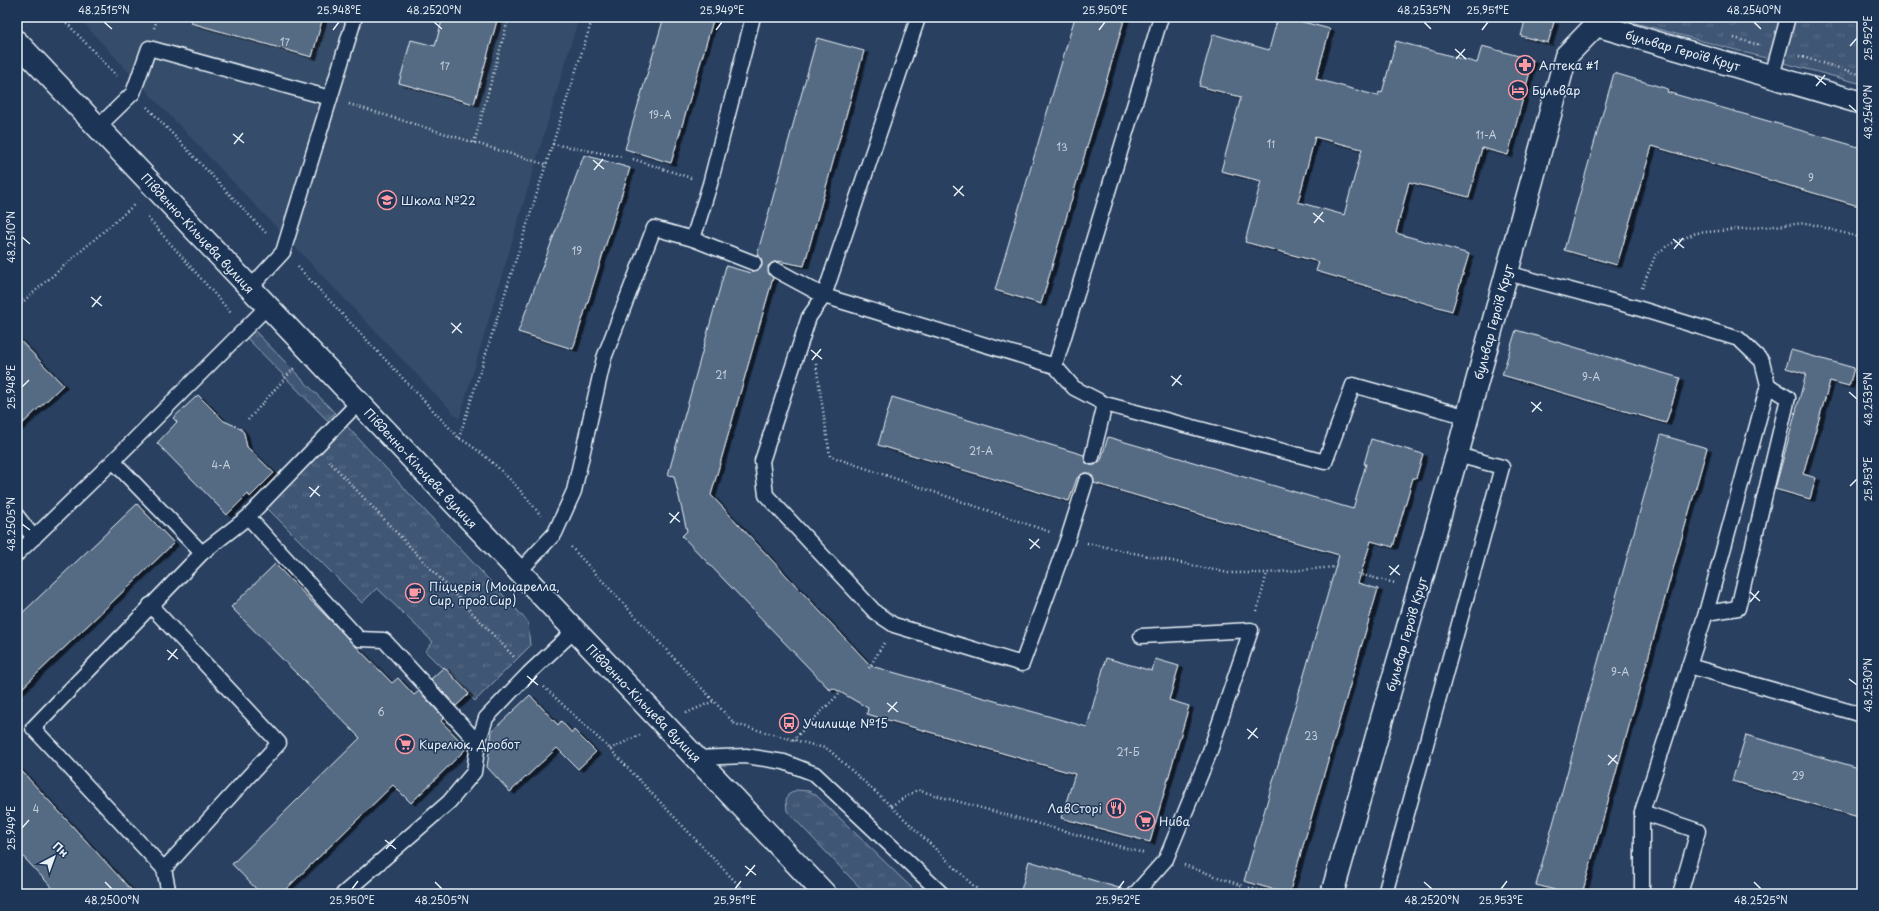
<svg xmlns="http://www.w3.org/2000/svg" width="1879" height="911" viewBox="0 0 1879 911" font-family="'Playpen Sans',sans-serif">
<defs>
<pattern id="grass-tufts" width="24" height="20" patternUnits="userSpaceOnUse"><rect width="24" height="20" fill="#415774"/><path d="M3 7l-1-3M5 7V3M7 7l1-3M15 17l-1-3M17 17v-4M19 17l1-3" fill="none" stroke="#5c7089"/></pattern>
<filter id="shadow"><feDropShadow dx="4.5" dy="2.5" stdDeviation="0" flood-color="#0009"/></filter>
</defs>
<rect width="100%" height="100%" fill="#294061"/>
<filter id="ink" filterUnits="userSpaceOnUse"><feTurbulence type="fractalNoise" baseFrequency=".025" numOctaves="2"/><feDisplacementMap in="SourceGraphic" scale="8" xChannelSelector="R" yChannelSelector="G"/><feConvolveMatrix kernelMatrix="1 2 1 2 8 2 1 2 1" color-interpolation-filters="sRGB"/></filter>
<g filter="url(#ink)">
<polygon fill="#364d6b" points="78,17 579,17 459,419 138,82"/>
<g fill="url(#grass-tufts)" stroke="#94a4b6">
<polygon points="1613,17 1862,17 1862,84"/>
<polygon points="254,330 335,413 327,420 246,337"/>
<polygon points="345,424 528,622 530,646 475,701 425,651 433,642 377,588 362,603 266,507"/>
<polygon points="796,790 809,791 816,795 918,894 866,894 787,811 786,800 788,795"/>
</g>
<g fill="#556a83" stroke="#e8f1f8" fill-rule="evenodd" filter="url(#shadow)">
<polygon points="192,17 323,17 312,57 191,23"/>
<polygon points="443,17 498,17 474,104 399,83 411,40 435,46"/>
<polygon points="664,17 714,17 671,163 625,149"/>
<polygon points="1075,17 1125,17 1041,304 995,290"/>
<path d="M1278 17H1284L1330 29 1316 79 1378 96 1379 92 1382 93 1396 41 1477 63 1482 46 1533 60 1508 155 1482 148 1469 197 1409 182 1396 233 1469 254 1452 311 1316 271 1319 262 1245 242 1261 181 1221 171 1241 97 1199 86 1213 34 1269 50ZM1315 137 1362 149 1344 215 1298 202Z"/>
<polygon points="1526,17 1535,17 1554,22 1548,43 1521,36"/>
<polygon points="817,38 864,51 804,266 778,261 772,263 768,266 769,274 773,278 711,495 871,666 1087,727 1106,658 1152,671 1155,659 1179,666 1169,700 1189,706 1150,842 1061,818 1075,774 867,714 868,708 833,688 830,690 682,536 687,531 674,476 668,475 726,266 751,273 752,271 759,270 762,266 761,258 757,255"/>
<polygon points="1614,73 1668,89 1667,92 1862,148 1862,207 1652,146 1617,265 1564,250"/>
<polygon points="584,155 630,168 573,349 518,332"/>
<polygon points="1516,330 1680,378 1666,423 1502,375"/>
<polygon points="17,337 63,385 17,429"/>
<polygon points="1791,350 1854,368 1849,386 1830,381 1803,474 1816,478 1810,499 1775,489 1806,374 1786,368"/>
<polygon points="198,395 224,421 240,428 244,433 247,447 274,473 250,497 248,494 227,515 157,443 177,422 173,418"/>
<polygon points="892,397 1084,455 1086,463 1090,465 1095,465 1101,460 1108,437 1353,509 1366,464 1364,464 1371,439 1423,454 1416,478 1413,478 1393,547 1371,541 1358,583 1378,589 1289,894 1244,881 1339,555 1094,483 1092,476 1088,473 1084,473 1077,478 1069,501 878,445"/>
<polygon points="1661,435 1707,448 1582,894 1554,894 1555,890 1536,885"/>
<polygon points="137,504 174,543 17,693 17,618"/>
<polygon points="275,564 392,683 398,678 414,695 419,691 444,718 441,721 467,748 411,803 393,785 281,894 261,894 232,864 360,738 231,607"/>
<polygon points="444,667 469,694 456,706 431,679"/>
<polygon points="530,695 558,725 561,721 572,733 574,730 596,752 578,769 557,748 510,792 487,767 492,731"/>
<polygon points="1746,735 1862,769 1862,818 1732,781"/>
<polygon points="17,766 135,894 58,894 17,850"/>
<polygon points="1029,861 1122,889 1122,894 1020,894"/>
</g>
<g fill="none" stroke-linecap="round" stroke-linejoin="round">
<defs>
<g id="service">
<polyline points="915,17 918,18 824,296 809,317 762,461 766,495 876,613 894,625 1022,664 1068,538 1086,481"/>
<polyline points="1772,76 1788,17"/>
<polyline points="98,127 133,93 149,48 330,98"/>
<polyline points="693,239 754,263"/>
<polyline points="776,270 824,296 1055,366 1074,388 1105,404 1325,462 1353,385 1468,417"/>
<polyline points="1507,273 1634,307 1739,339 1762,361 1768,385 1706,613 1642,812 1642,894"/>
<polyline points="250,288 283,252 355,17"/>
<polyline points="1055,366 1161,17"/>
<polyline points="1092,457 1105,404"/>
<polyline points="113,461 202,553"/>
<polyline points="17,516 34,538"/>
<polyline points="248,517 359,639 384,640 478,743"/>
<polyline points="17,554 113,461 268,306"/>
<polyline points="519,572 555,533 574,491 604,358 654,228 693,239 710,184 753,17"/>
<polyline points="150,605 279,743 164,869"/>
<polyline points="1706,613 1738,608 1788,398 1768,385"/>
<polyline points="1689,666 1862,715"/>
<polyline points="696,758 746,756 784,762 815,774 942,894"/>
<polyline points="1642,812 1698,831 1680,894"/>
<polyline points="169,894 164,869 33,728 202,553 248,517 359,402"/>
<polyline points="343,894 449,802 474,772 478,743 486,718 529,673 574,631"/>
<polyline points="1135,894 1166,859 1209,754 1251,630 1141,636"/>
<polyline points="1385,894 1502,467 1457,455"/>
</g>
<polyline id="minor" points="1332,894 1457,455 1566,56 1596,25 1862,103"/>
<polyline id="primary" points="17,42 825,894"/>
</defs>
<use href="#service" stroke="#e8f1f8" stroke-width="17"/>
<use href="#minor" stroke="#e8f1f8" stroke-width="25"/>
<use href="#primary" stroke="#e8f1f8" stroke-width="25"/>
<g stroke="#e8f1f8" stroke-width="2.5" stroke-dasharray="1 3" stroke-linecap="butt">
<polyline points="61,17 117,76"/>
<polyline points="154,28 158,17"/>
<polyline points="1734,38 1760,45"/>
<polyline points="1799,56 1862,75"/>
<polyline points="349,104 547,165"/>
<polyline points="147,107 267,234"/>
<polyline points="474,143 509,17"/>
<polyline points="553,144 623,157"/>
<polyline points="633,159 691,178"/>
<polyline points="148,218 232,314"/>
<path d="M298 267 459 438C490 456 520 488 541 516"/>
<polyline points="1642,288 1655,256 1668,245 1696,233 1807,223 1862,238"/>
<polyline points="18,306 135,204"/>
<polyline points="816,364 830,456 1050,532"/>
<polyline points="248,420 294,368"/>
<polyline points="459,438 593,17"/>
<polyline points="329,461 515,658"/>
<polyline points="1087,543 1228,573 1267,573"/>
<polyline points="571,547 735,724 828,749 891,806 982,894"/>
<polyline points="1358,574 1395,583"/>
<polyline points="1257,611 1267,573 1335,567"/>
<polyline points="869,668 884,643"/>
<polyline points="544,687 610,749 747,894"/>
<polyline points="686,713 714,701"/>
<polyline points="793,740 840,693"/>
<polyline points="610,749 640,735"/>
<polyline points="891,806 917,790 1143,853"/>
<polyline points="1184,865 1243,886"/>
<polyline points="1249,888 1274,894"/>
</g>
<use href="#service" stroke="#1d3557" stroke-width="14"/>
<use href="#minor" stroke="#1d3557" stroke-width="22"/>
<use href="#primary" stroke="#1d3557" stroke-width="22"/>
</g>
</g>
<path fill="none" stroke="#e8f1f8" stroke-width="1.5" d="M104 22 112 29M434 22 442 29M1424 22 1431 29M1754 22 1761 29M333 30 339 22M716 30 722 22M1099 30 1105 22M1482 30 1488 22M1850 46 1857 38M1455 49 1466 59M1456 59 1465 49M1815 76 1826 85M1816 86 1825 75M1849 105 1857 112M233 134 244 143M234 144 243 133M593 160 604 169M594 170 603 159M953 186 964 196M954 196 963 186M1313 213 1324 222M1314 223 1323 212M22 237 30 244M1673 239 1684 248M1674 249 1683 238M91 297 102 306M92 307 101 296M451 323 462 333M452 333 461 323M811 350 822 359M812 360 821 349M1171 376 1182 385M1172 386 1181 375M22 387 29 380M1849 392 1857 399M1531 402 1542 411M1532 412 1541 402M1850 486 1857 479M309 487 320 496M310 497 319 486M669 513 680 522M670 523 679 512M22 524 30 530M1029 539 1040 548M1030 549 1039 539M1389 566 1400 575M1390 575 1399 565M1750 592 1760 601M1750 602 1759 591M167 650 178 659M168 660 177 649M527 676 538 685M1849 679 1857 685M528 686 537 676M887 703 898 712M888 712 897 702M1247 729 1258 738M1248 739 1257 728M1608 755 1618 764M1608 765 1617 755M22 828 29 820M385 840 396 849M386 849 395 839M745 866 756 875M746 876 755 865M105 882 112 889M435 882 442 889M1424 882 1432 889M1754 882 1761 889M352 889 358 881M735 889 741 881M1118 889 1124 881M1501 889 1507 881"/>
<defs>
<symbol id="pharmacy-ring" viewBox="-11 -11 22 22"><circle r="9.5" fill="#1d3557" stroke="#ff9aa2" stroke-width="1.5"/><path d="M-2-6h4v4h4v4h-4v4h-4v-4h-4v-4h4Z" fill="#ff9aa2"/></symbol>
<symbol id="hotel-ring" viewBox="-11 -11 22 22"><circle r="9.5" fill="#1d3557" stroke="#ff9aa2" stroke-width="1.5"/><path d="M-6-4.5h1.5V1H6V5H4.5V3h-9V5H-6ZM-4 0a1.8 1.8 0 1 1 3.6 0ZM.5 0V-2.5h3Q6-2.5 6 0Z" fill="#ff9aa2"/></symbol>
<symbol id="school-ring" viewBox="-11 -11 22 22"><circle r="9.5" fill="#1d3557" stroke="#ff9aa2" stroke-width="1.5"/><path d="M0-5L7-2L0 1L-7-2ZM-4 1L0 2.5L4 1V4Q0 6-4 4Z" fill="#ff9aa2"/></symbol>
<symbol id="cafe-ring" viewBox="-11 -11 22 22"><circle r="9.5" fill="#1d3557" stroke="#ff9aa2" stroke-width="1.5"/><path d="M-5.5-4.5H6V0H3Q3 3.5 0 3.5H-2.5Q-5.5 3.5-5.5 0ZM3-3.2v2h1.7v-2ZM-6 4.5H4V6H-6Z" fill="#ff9aa2"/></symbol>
<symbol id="bus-ring" viewBox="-11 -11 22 22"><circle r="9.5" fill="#1d3557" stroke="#ff9aa2" stroke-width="1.5"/><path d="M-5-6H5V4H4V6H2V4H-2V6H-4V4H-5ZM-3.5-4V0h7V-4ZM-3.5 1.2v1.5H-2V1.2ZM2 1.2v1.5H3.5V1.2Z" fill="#ff9aa2"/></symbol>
<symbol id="supermarket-ring" viewBox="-11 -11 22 22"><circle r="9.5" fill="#1d3557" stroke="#ff9aa2" stroke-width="1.5"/><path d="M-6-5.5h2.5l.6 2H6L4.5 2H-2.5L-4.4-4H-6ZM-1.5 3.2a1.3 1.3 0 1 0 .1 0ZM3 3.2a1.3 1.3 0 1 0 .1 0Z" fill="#ff9aa2"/></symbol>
<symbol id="restaurant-ring" viewBox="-11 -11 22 22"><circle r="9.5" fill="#1d3557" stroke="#ff9aa2" stroke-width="1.5"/><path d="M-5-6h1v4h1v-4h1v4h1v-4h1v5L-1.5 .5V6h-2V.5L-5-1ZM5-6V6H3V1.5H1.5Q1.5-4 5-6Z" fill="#ff9aa2"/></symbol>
</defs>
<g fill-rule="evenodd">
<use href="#pharmacy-ring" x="1514" y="54" width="22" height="22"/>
<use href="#hotel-ring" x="1507" y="79" width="22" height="22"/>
<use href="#school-ring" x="376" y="189" width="22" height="22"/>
<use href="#cafe-ring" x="404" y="582" width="22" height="22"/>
<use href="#bus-ring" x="778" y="712" width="22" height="22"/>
<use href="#supermarket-ring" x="394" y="733" width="22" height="22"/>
<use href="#restaurant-ring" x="1105" y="797" width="22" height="22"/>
<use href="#supermarket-ring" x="1134" y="810" width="22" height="22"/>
</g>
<g text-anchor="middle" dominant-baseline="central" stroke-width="3" stroke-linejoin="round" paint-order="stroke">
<g font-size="10" fill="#c3cfdb">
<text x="285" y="41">17</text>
<text x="445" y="65">17</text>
<text x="660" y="114">19-А</text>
<text x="1486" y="134">11-А</text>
<text x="1271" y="143">11</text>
<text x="1062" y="146">13</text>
<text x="1811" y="177">9</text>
<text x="577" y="250">19</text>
<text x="721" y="374">21</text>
<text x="1591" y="376">9-А</text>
<text x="981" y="450">21-А</text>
<text x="221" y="464">4-А</text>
<text x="1620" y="671">9-А</text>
<text x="381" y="711">6</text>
<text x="1311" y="735">23</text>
<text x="1128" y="751">21-Б</text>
<text x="1798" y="775">29</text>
<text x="36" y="808">4</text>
</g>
<g font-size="12" fill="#e8f1f8" stroke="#1d3557">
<text transform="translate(1683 50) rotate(16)">бульвар Героїв Крут</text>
<text transform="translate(198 233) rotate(47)">Південно-Кільцева вулиця</text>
<text transform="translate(1493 322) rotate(-75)">бульвар Героїв Крут</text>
<text transform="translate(421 468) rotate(47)">Південно-Кільцева вулиця</text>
<text transform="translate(1406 634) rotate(-74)">бульвар Героїв Крут</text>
<text transform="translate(644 703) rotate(46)">Південно-Кільцева вулиця</text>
</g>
<g font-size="12" fill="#e8f1f8" stroke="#1d3557" text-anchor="start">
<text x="1539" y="65">Аптека #1</text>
<text x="1532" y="90">Бульвар</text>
<text x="401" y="200">Школа №22</text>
<text x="429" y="586">Піццерія (Моцарелла,<tspan x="429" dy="14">Сир, прод.Сир)</tspan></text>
<text x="803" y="723">Училище №15</text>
<text x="419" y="744">Кирелюк, Дробот</text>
<text x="1102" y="808" text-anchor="end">ЛавСторі</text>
<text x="1159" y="821">Нива</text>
</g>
</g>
<rect width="1879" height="911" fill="none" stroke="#1d3557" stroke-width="44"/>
<g transform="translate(54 857) rotate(41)" stroke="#1d3557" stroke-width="3" paint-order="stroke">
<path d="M0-3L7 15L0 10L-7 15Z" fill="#e8f1f8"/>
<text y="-6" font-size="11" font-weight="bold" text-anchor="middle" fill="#e8f1f8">Пн</text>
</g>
<rect x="22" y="22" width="1835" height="867" fill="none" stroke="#e8f1f8" stroke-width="1.5"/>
<g font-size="10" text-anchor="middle" fill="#e8f1f8">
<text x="104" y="14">48.2515°N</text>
<text x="339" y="14">25.948°E</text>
<text x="434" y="14">48.2520°N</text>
<text x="722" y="14">25.949°E</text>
<text x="1105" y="14">25.950°E</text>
<text x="1424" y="14">48.2535°N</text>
<text x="1488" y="14">25.951°E</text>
<text x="1754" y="14">48.2540°N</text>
<text transform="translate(1868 38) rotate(-90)" y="4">25.952°E</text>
<text transform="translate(1868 112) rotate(-90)" y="4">48.2540°N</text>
<text transform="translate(11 237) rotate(-90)" y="4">48.2510°N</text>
<text transform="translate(11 387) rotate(-90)" y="4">25.948°E</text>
<text transform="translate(1868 399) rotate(-90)" y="4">48.2535°N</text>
<text transform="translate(1868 479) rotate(-90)" y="4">25.953°E</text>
<text transform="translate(11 524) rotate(-90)" y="4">48.2505°N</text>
<text transform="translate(1868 685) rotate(-90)" y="4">48.2530°N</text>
<text transform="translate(11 828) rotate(-90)" y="4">25.949°E</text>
<text x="112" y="904">48.2500°N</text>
<text x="352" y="904">25.950°E</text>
<text x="442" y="904">48.2505°N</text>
<text x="735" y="904">25.951°E</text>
<text x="1118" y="904">25.952°E</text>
<text x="1432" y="904">48.2520°N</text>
<text x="1501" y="904">25.953°E</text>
<text x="1761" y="904">48.2525°N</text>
</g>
</svg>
